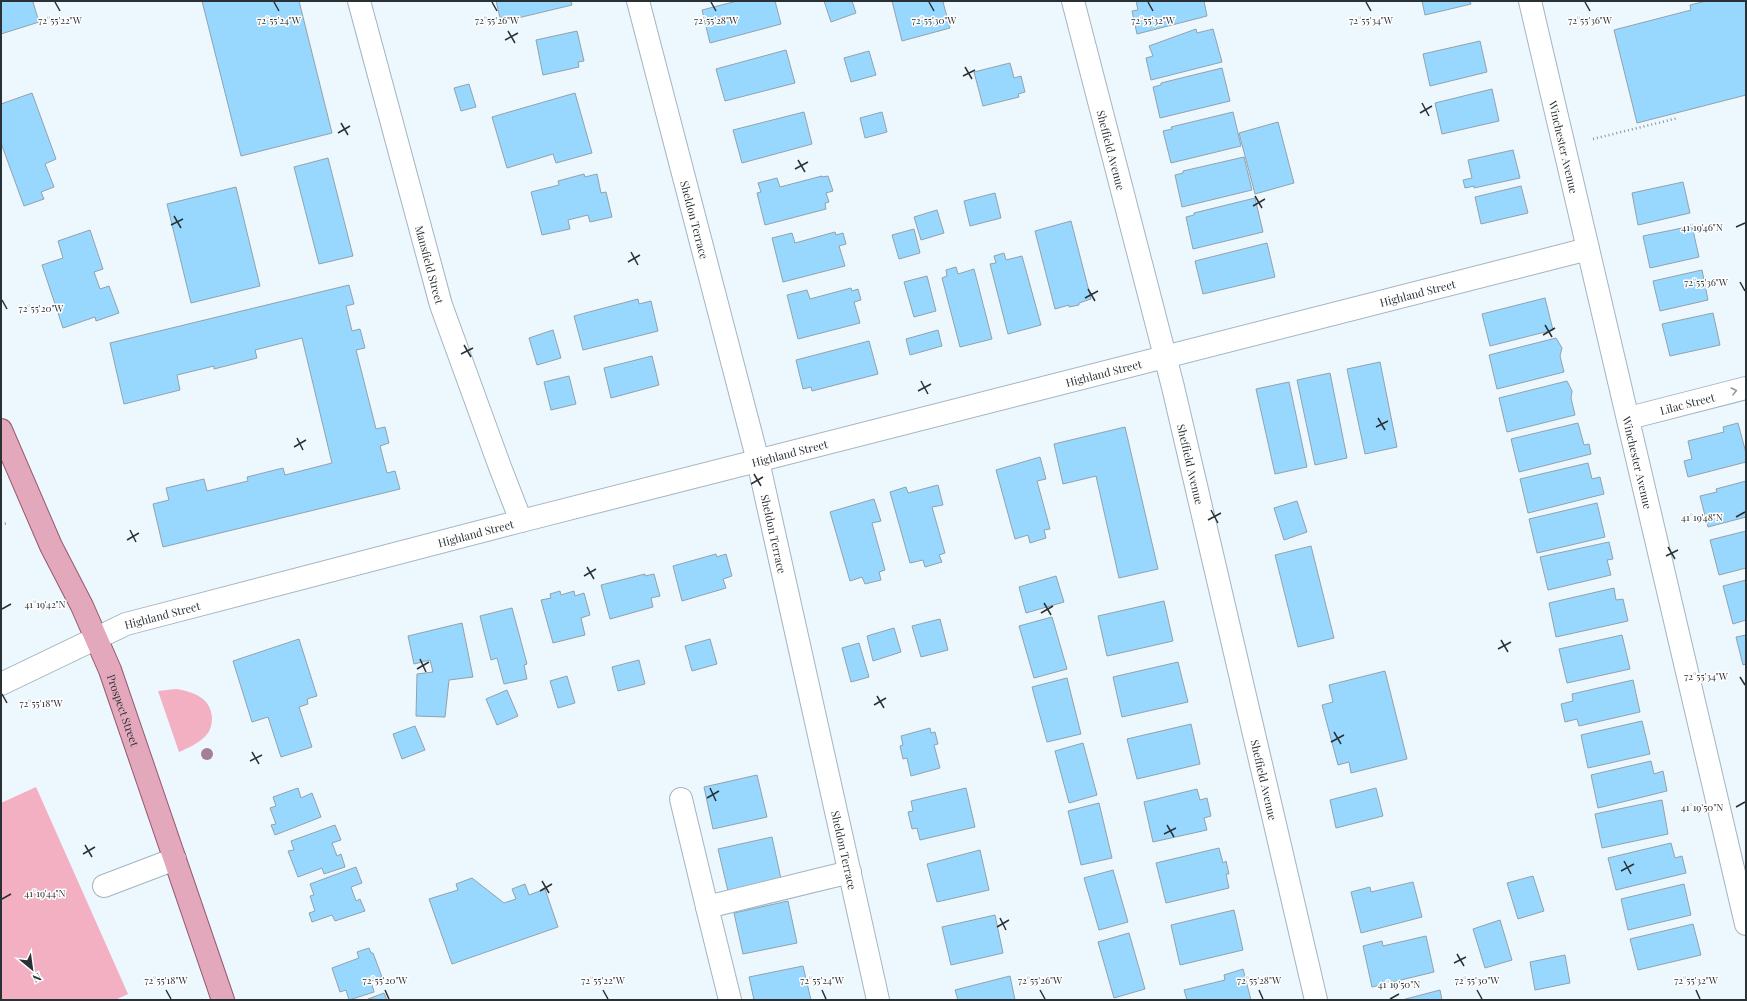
<svg xmlns="http://www.w3.org/2000/svg" width="1747" height="1001" viewBox="0 0 1747 1001" font-family="'Playfair Display',serif">
<rect width="100%" height="100%" fill="#ecf7fe"/>
<g fill="#f3b0c3">
<path d="M176 689C194 692 211 698 212 718 212 722 211 729 208 733 200 743 190 747 179 752L158 691Z"/>
<polygon points="36,787 128,994 115,1000 1,1000 1,803"/>
</g>
<g fill="#98d8ff" stroke="#91a2ad">
<polygon points="1,1 36,1 33,2 39,22 1,34"/>
<polygon points="202,1 299,1 332,133 241,156"/>
<polygon points="496,1 571,1 572,5 501,22"/>
<polygon points="737,1 775,1 781,24 710,43 702,10"/>
<polygon points="824,1 852,1 856,13 831,22"/>
<polygon points="892,1 948,1 943,2 950,28 902,41"/>
<polygon points="1136,1 1204,1 1207,16 1137,34 1132,11 1138,10"/>
<polygon points="1422,1 1470,1 1471,4 1425,15"/>
<polygon points="1706,1 1746,1 1746,95 1637,123 1614,30 1691,10 1690,5"/>
<polygon points="1196,29 1197,33 1213,29 1222,62 1151,80 1146,58 1153,56 1149,46"/>
<polygon points="577,31 584,61 578,62 579,67 543,75 536,40"/>
<polygon points="1480,41 1487,72 1430,86 1423,54"/>
<polygon points="786,50 795,83 725,101 716,69"/>
<polygon points="869,51 876,75 851,82 844,58"/>
<polygon points="1010,63 1014,78 1021,76 1025,92 1018,94 1019,97 983,106 974,72"/>
<polygon points="1222,68 1230,101 1160,118 1153,87 1161,85 1161,83"/>
<polygon points="469,84 476,107 461,111 454,88"/>
<polygon points="1492,89 1499,121 1442,134 1435,103"/>
<polygon points="32,93 56,159 45,164 54,187 41,192 44,199 24,206 1,143 1,104"/>
<polygon points="575,93 592,153 556,163 553,154 507,168 492,117"/>
<polygon points="804,112 812,144 742,163 733,130"/>
<polygon points="882,112 887,132 865,138 860,118"/>
<polygon points="1233,112 1241,146 1171,163 1163,131 1172,129 1171,127"/>
<polygon points="1278,122 1294,183 1255,194 1239,133"/>
<polygon points="1513,150 1520,178 1474,188 1474,186 1465,188 1463,180 1472,178 1468,160"/>
<polygon points="1244,157 1252,190 1182,207 1175,175 1183,173 1183,171"/>
<polygon points="328,158 353,256 319,264 294,167"/>
<polygon points="584,174 585,177 597,174 601,193 606,192 612,217 590,222 588,215 568,220 570,229 542,235 531,192 559,185 558,181"/>
<polygon points="822,176 822,177 828,176 833,191 826,193 829,202 825,203 826,209 765,225 757,193 761,192 758,183 777,178 780,187"/>
<polygon points="1683,182 1690,213 1638,225 1632,193"/>
<polygon points="1521,186 1528,213 1481,224 1475,197"/>
<polygon points="236,187 260,286 191,303 167,204"/>
<polygon points="995,193 1001,218 970,226 964,201"/>
<polygon points="1255,198 1263,232 1193,249 1186,217 1194,215 1194,213"/>
<polygon points="937,210 944,233 921,240 914,217"/>
<polygon points="1071,221 1091,299 1079,303 1079,305 1069,307 1069,305 1055,309 1035,231"/>
<polygon points="1692,226 1699,257 1650,268 1643,236"/>
<polygon points="914,229 920,253 899,259 892,235"/>
<polygon points="90,230 103,269 94,272 100,289 109,286 119,313 96,321 95,317 63,328 42,265 63,258 58,241"/>
<polygon points="835,232 836,235 843,233 846,244 839,246 845,266 783,282 772,238 792,233 795,243"/>
<polygon points="1267,243 1275,277 1203,294 1195,261"/>
<polygon points="1004,253 1006,260 1022,256 1041,325 1008,334 990,264 996,263 994,256"/>
<polygon points="956,267 958,274 974,269 992,339 960,347 942,278 947,276 946,270"/>
<polygon points="1702,270 1708,300 1660,311 1653,281"/>
<polygon points="927,276 936,311 914,317 904,282"/>
<polygon points="349,285 354,304 346,306 352,331 360,329 365,348 356,350 376,429 385,427 389,443 380,446 387,473 395,471 400,489 163,547 153,504 169,500 166,488 204,479 207,491 248,481 247,477 283,468 285,475 332,463 302,338 255,350 257,358 214,369 214,366 177,375 180,390 124,404 110,343"/>
<polygon points="851,288 852,291 858,289 861,300 854,302 860,323 798,339 787,295 807,290 810,299"/>
<polygon points="1545,298 1553,330 1490,346 1482,314"/>
<polygon points="638,299 639,304 651,301 658,331 583,350 574,316"/>
<polygon points="1713,313 1720,345 1670,356 1662,324"/>
<polygon points="553,330 561,358 537,365 529,338"/>
<polygon points="938,330 942,346 910,355 906,339"/>
<polygon points="1556,338 1562,348 1560,356 1564,372 1497,389 1489,355"/>
<polygon points="869,341 878,374 812,391 811,387 803,389 796,360"/>
<polygon points="652,356 659,385 611,398 604,368"/>
<polygon points="1380,362 1397,447 1365,454 1347,369"/>
<polygon points="1330,373 1347,458 1315,465 1297,380"/>
<polygon points="569,376 576,404 551,410 544,382"/>
<polygon points="1567,381 1572,391 1571,398 1575,415 1507,432 1499,398"/>
<polygon points="1289,382 1307,467 1275,474 1256,389"/>
<polygon points="1578,423 1584,445 1589,444 1591,454 1519,472 1511,439"/>
<polygon points="1738,423 1746,453 1746,462 1688,477 1684,461 1692,459 1688,441 1724,432 1723,427"/>
<polygon points="1125,427 1158,569 1119,578 1096,476 1063,484 1054,444"/>
<polygon points="1040,457 1046,479 1037,481 1050,529 1044,530 1046,538 1030,543 1028,535 1015,539 996,470"/>
<polygon points="1588,463 1592,479 1600,477 1604,494 1528,513 1520,479"/>
<polygon points="1746,481 1746,517 1708,527 1700,496 1717,492 1716,489"/>
<polygon points="938,485 943,505 932,507 945,553 939,555 942,562 925,567 923,560 910,563 890,492 906,487 908,493"/>
<polygon points="874,499 881,521 872,523 885,570 879,572 881,580 865,584 862,577 850,581 830,512"/>
<polygon points="1297,501 1307,532 1284,540 1274,508"/>
<polygon points="1597,503 1605,537 1537,553 1529,519"/>
<polygon points="1746,531 1746,568 1719,575 1710,540"/>
<polygon points="1609,542 1613,559 1607,560 1611,575 1548,590 1540,557"/>
<polygon points="1311,546 1334,638 1298,647 1275,555"/>
<polygon points="716,554 717,557 726,554 732,576 723,579 726,588 682,601 673,566"/>
<polygon points="645,574 645,576 654,574 660,596 651,598 653,607 610,619 601,585"/>
<polygon points="1056,576 1064,602 1026,613 1019,587"/>
<polygon points="1746,580 1746,620 1733,624 1723,586"/>
<polygon points="1614,588 1616,600 1623,599 1628,621 1556,637 1549,603"/>
<polygon points="560,591 561,595 574,591 575,596 584,593 590,615 581,618 585,635 553,643 541,600 551,598 550,594"/>
<polygon points="1164,601 1173,641 1107,656 1098,616"/>
<polygon points="512,608 527,664 524,665 527,679 504,684 497,658 491,660 480,616"/>
<polygon points="1052,617 1067,669 1034,678 1019,626"/>
<polygon points="940,619 948,650 921,657 912,626"/>
<polygon points="462,623 473,677 449,680 445,717 416,716 417,674 433,672 430,660 414,664 408,636"/>
<polygon points="894,628 901,652 873,661 867,636"/>
<polygon points="1622,635 1630,669 1567,683 1559,649"/>
<polygon points="1746,635 1746,664 1743,665 1736,637"/>
<polygon points="299,639 317,696 307,699 308,704 299,707 312,747 281,757 268,717 252,722 233,661"/>
<polygon points="710,639 717,664 692,671 685,646"/>
<polygon points="859,643 869,677 851,682 842,648"/>
<polygon points="639,660 645,684 618,691 612,667"/>
<polygon points="1178,662 1188,702 1122,717 1113,677"/>
<polygon points="1385,671 1407,759 1351,773 1349,762 1338,765 1322,705 1333,702 1329,685"/>
<polygon points="567,676 575,703 558,708 550,681"/>
<polygon points="1067,678 1081,734 1047,742 1032,687"/>
<polygon points="1633,680 1640,712 1579,726 1577,719 1565,722 1561,704 1573,701 1572,694"/>
<polygon points="507,690 518,716 497,725 486,699"/>
<polygon points="1642,721 1650,754 1588,768 1581,735"/>
<polygon points="1191,724 1200,764 1137,779 1127,739"/>
<polygon points="415,726 425,750 402,759 393,734"/>
<polygon points="930,728 931,733 935,732 938,744 934,745 940,768 911,776 907,758 903,759 900,746 903,745 901,736"/>
<polygon points="1083,743 1097,795 1069,803 1055,751"/>
<polygon points="1651,761 1654,774 1663,771 1667,791 1598,808 1591,775"/>
<polygon points="757,775 767,817 713,829 704,787"/>
<polygon points="298,788 301,798 312,793 321,817 275,835 271,825 276,824 270,808 276,806 273,797"/>
<polygon points="966,788 975,827 920,840 917,828 912,829 908,812 913,811 911,801"/>
<polygon points="1376,788 1383,816 1336,828 1330,800"/>
<polygon points="1197,789 1200,800 1207,798 1211,816 1204,818 1207,830 1153,842 1144,802"/>
<polygon points="1662,800 1668,834 1602,848 1595,814"/>
<polygon points="1099,803 1112,858 1081,865 1068,811"/>
<polygon points="335,825 341,840 332,843 337,856 341,854 345,867 324,874 322,868 298,877 288,851 294,850 291,841"/>
<polygon points="772,837 781,879 728,891 718,849"/>
<polygon points="1671,843 1675,858 1682,856 1686,873 1616,890 1608,858"/>
<polygon points="1219,848 1223,863 1226,861 1229,874 1226,874 1229,888 1166,903 1156,863"/>
<polygon points="980,850 989,890 937,902 927,864"/>
<polygon points="356,867 362,883 351,887 356,901 360,899 365,911 335,921 332,915 312,922 309,913 315,911 310,896 314,895 310,884"/>
<polygon points="1113,870 1128,922 1099,930 1084,878"/>
<polygon points="1533,876 1544,911 1518,919 1507,883"/>
<polygon points="472,878 504,903 516,899 512,889 525,884 529,895 545,889 558,927 452,964 429,899 458,890 456,884"/>
<polygon points="1413,882 1422,917 1361,933 1351,892 1370,887 1371,892"/>
<polygon points="1684,884 1691,915 1628,930 1621,899"/>
<polygon points="788,901 797,943 743,954 734,913"/>
<polygon points="1234,910 1243,950 1180,965 1171,925"/>
<polygon points="995,915 1003,953 951,965 942,927"/>
<polygon points="1500,920 1512,960 1485,968 1473,929"/>
<polygon points="1693,924 1701,955 1638,970 1630,939"/>
<polygon points="1129,933 1145,989 1114,998 1098,942"/>
<polygon points="1426,936 1434,972 1372,987 1363,946 1382,941 1383,946"/>
<polygon points="369,948 371,953 373,953 382,977 371,981 374,992 349,1000 346,990 340,992 332,968 359,958 357,952"/>
<polygon points="1565,955 1570,983 1535,990 1530,962"/>
<polygon points="803,966 811,1000 754,1000 749,977"/>
<polygon points="1243,969 1251,1000 1187,1000 1184,990 1225,980 1224,975"/>
<polygon points="1010,976 1015,1000 958,1000 955,990"/>
<polygon points="1440,990 1442,1000 1402,1000"/>
<polygon points="384,993 387,1000 368,999"/>
</g>
<g fill="none" stroke-linecap="round" stroke-linejoin="round">
<defs>
<g id="minor">
<path id="s1" d="M359 1 441 305 500 467 521 521"/>
<path id="s2" d="M638 1 758 461 878 1000"/>
<path id="s3" d="M1073 1 1173 387 1316 1000"/>
<path id="s4" d="M1530 1 1746 924"/>
<path id="s5" d="M1629 418 1746 388"/>
<path id="s6" d="M1 684 126 624 521 521 1588 249"/>
<polyline points="681,799 707,907"/>
<polyline points="104,886 175,859"/>
<polyline points="730,1000 707,907 850,872"/>
</g>
<g id="major">
<path id="s7" d="M1 430 51 546 82 606 110 670 223 1000"/>
</g>
</defs>
<use href="#minor" stroke="#a3b5bf" stroke-width="24"/>
<use href="#major" stroke="#97596f" stroke-width="24"/>
<g stroke="#8a9398" stroke-width="2.5" stroke-dasharray="1 3" stroke-linecap="butt">
<polyline points="1593,139 1678,118"/>
<polyline points="1,525 7,523"/>
</g>
<use href="#minor" stroke="#fff" stroke-width="22"/>
<use href="#major" stroke="#e3a8bb" stroke-width="22"/>
</g>
<circle fill="#a57f93" cx="207" cy="754" r="6"/>
<defs><path id="oneway-chevron" d="M-2-3.5L2.5 0L-2 3.5" fill="none" stroke-width="1.6" stroke-linecap="round" stroke-linejoin="round"/></defs>
<use stroke="#94989a" href="#oneway-chevron" transform="translate(1734 391) rotate(-14)"/>
<path fill="none" stroke="#2a3135" stroke-width="1.5" d="M55 2 60 11M274 2 279 11M492 2 497 11M711 2 716 11M929 2 934 11M1148 2 1153 11M1366 2 1371 11M1585 2 1590 11M508 31 515 43M505 40 518 33M965 67 972 79M963 76 975 70M1422 103 1429 116M1420 113 1432 106M341 123 348 135M338 133 350 126M798 160 805 172M795 169 808 162M1255 196 1262 208M1253 206 1265 199M174 216 181 228M171 225 183 219M1736 227 1745 223M631 252 638 265M628 262 640 255M1740 282 1745 291M1088 289 1095 301M1085 298 1098 291M2 300 7 309M1545 325 1552 337M1543 335 1555 328M464 345 471 357M461 354 473 348M921 381 928 394M918 391 931 384M1378 418 1385 430M1376 427 1388 421M297 438 303 450M294 447 306 440M754 474 761 486M751 484 763 477M1211 510 1218 523M1736 517 1745 512M1208 520 1221 513M130 530 136 542M127 540 139 533M1668 547 1675 559M1666 556 1678 550M587 567 594 579M584 576 596 569M1044 603 1051 615M2 609 11 604M1041 613 1053 606M1501 640 1508 652M1498 649 1511 642M420 659 426 672M417 669 429 662M1740 677 1745 685M2 694 7 703M877 696 884 708M874 705 886 698M1334 732 1341 744M1331 742 1344 735M252 752 259 764M250 761 262 755M710 788 716 801M707 798 719 791M1736 807 1745 802M1167 825 1174 837M1164 834 1176 828M85 845 92 857M83 854 95 847M1624 861 1631 874M1621 871 1634 864M542 881 549 893M540 891 552 884M2 899 11 894M1000 918 1006 930M997 927 1009 920M1457 954 1464 966M1454 963 1466 957M166 990 171 999M385 990 389 999M603 990 608 999M822 990 826 999M1040 990 1045 999M1259 990 1263 999M1477 990 1482 999M1696 990 1700 999M1390 999 1399 994"/>
<g text-anchor="middle" dominant-baseline="central" stroke-width="3" stroke-linejoin="round" paint-order="stroke">
<g font-size="11" fill="#2a3135" stroke="#fff">
<text stroke="none"><textPath href="#s4" startOffset="150">Winchester Avenue</textPath></text>
<text stroke="none"><textPath href="#s3" startOffset="154">Sheffield Avenue</textPath></text>
<text stroke="none"><textPath href="#s2" startOffset="226">Sheldon Terrace</textPath></text>
<text stroke="none"><textPath href="#s1" startOffset="273">Mansfield Street</textPath></text>
<text stroke="none"><textPath href="#s6" startOffset="1472">Highland Street</textPath></text>
<text stroke="none"><textPath href="#s6" startOffset="1148">Highland Street</textPath></text>
<text stroke="none"><textPath href="#s5" startOffset="60">Lilac Street</textPath></text>
<text stroke="none"><textPath href="#s6" startOffset="824">Highland Street</textPath></text>
<text stroke="none"><textPath href="#s4" startOffset="474">Winchester Avenue</textPath></text>
<text stroke="none"><textPath href="#s3" startOffset="478">Sheffield Avenue</textPath></text>
<text stroke="none"><textPath href="#s6" startOffset="500">Highland Street</textPath></text>
<text stroke="none"><textPath href="#s2" startOffset="550">Sheldon Terrace</textPath></text>
<text stroke="none"><textPath href="#s6" startOffset="176">Highland Street</textPath></text>
<text stroke="none"><textPath href="#s7" startOffset="306">Prospect Street</textPath></text>
<text stroke="none"><textPath href="#s3" startOffset="802">Sheffield Avenue</textPath></text>
<text stroke="none"><textPath href="#s2" startOffset="874">Sheldon Terrace</textPath></text>
</g>
</g>
<g font-size="10" text-anchor="middle" fill="#2a3135" stroke="#fff" stroke-width="3" stroke-linejoin="round" paint-order="stroke">
<text x="60" y="24">72°55'22"W</text>
<text x="279" y="24">72°55'24"W</text>
<text x="497" y="24">72°55'26"W</text>
<text x="716" y="24">72°55'28"W</text>
<text x="934" y="24">72°55'30"W</text>
<text x="1153" y="24">72°55'32"W</text>
<text x="1371" y="24">72°55'34"W</text>
<text x="1590" y="24">72°55'36"W</text>
<text x="1702" y="231">41°19'46"N</text>
<text x="1706" y="286">72°55'36"W</text>
<text x="41" y="312">72°55'20"W</text>
<text x="1702" y="521">41°19'48"N</text>
<text x="45" y="608">41°19'42"N</text>
<text x="1706" y="680">72°55'34"W</text>
<text x="41" y="707">72°55'18"W</text>
<text x="1702" y="811">41°19'50"N</text>
<text x="45" y="897">41°19'44"N</text>
<text x="166" y="984">72°55'18"W</text>
<text x="385" y="984">72°55'20"W</text>
<text x="603" y="984">72°55'22"W</text>
<text x="822" y="984">72°55'24"W</text>
<text x="1040" y="984">72°55'26"W</text>
<text x="1259" y="984">72°55'28"W</text>
<text x="1477" y="984">72°55'30"W</text>
<text x="1696" y="984">72°55'32"W</text>
<text x="1399" y="988">41°19'50"N</text>
</g>
<rect width="1747" height="1001" fill="none" stroke="#2a3135" stroke-width="4"/>
<g transform="translate(32 969) rotate(151)" stroke="#ffffff" stroke-width="3" paint-order="stroke">
<path d="M0-3L7 15L0 10L-7 15Z" fill="#2a3135"/>
<text y="-6" font-size="11" font-weight="bold" text-anchor="middle" fill="#2a3135">N</text>
</g>
</svg>
